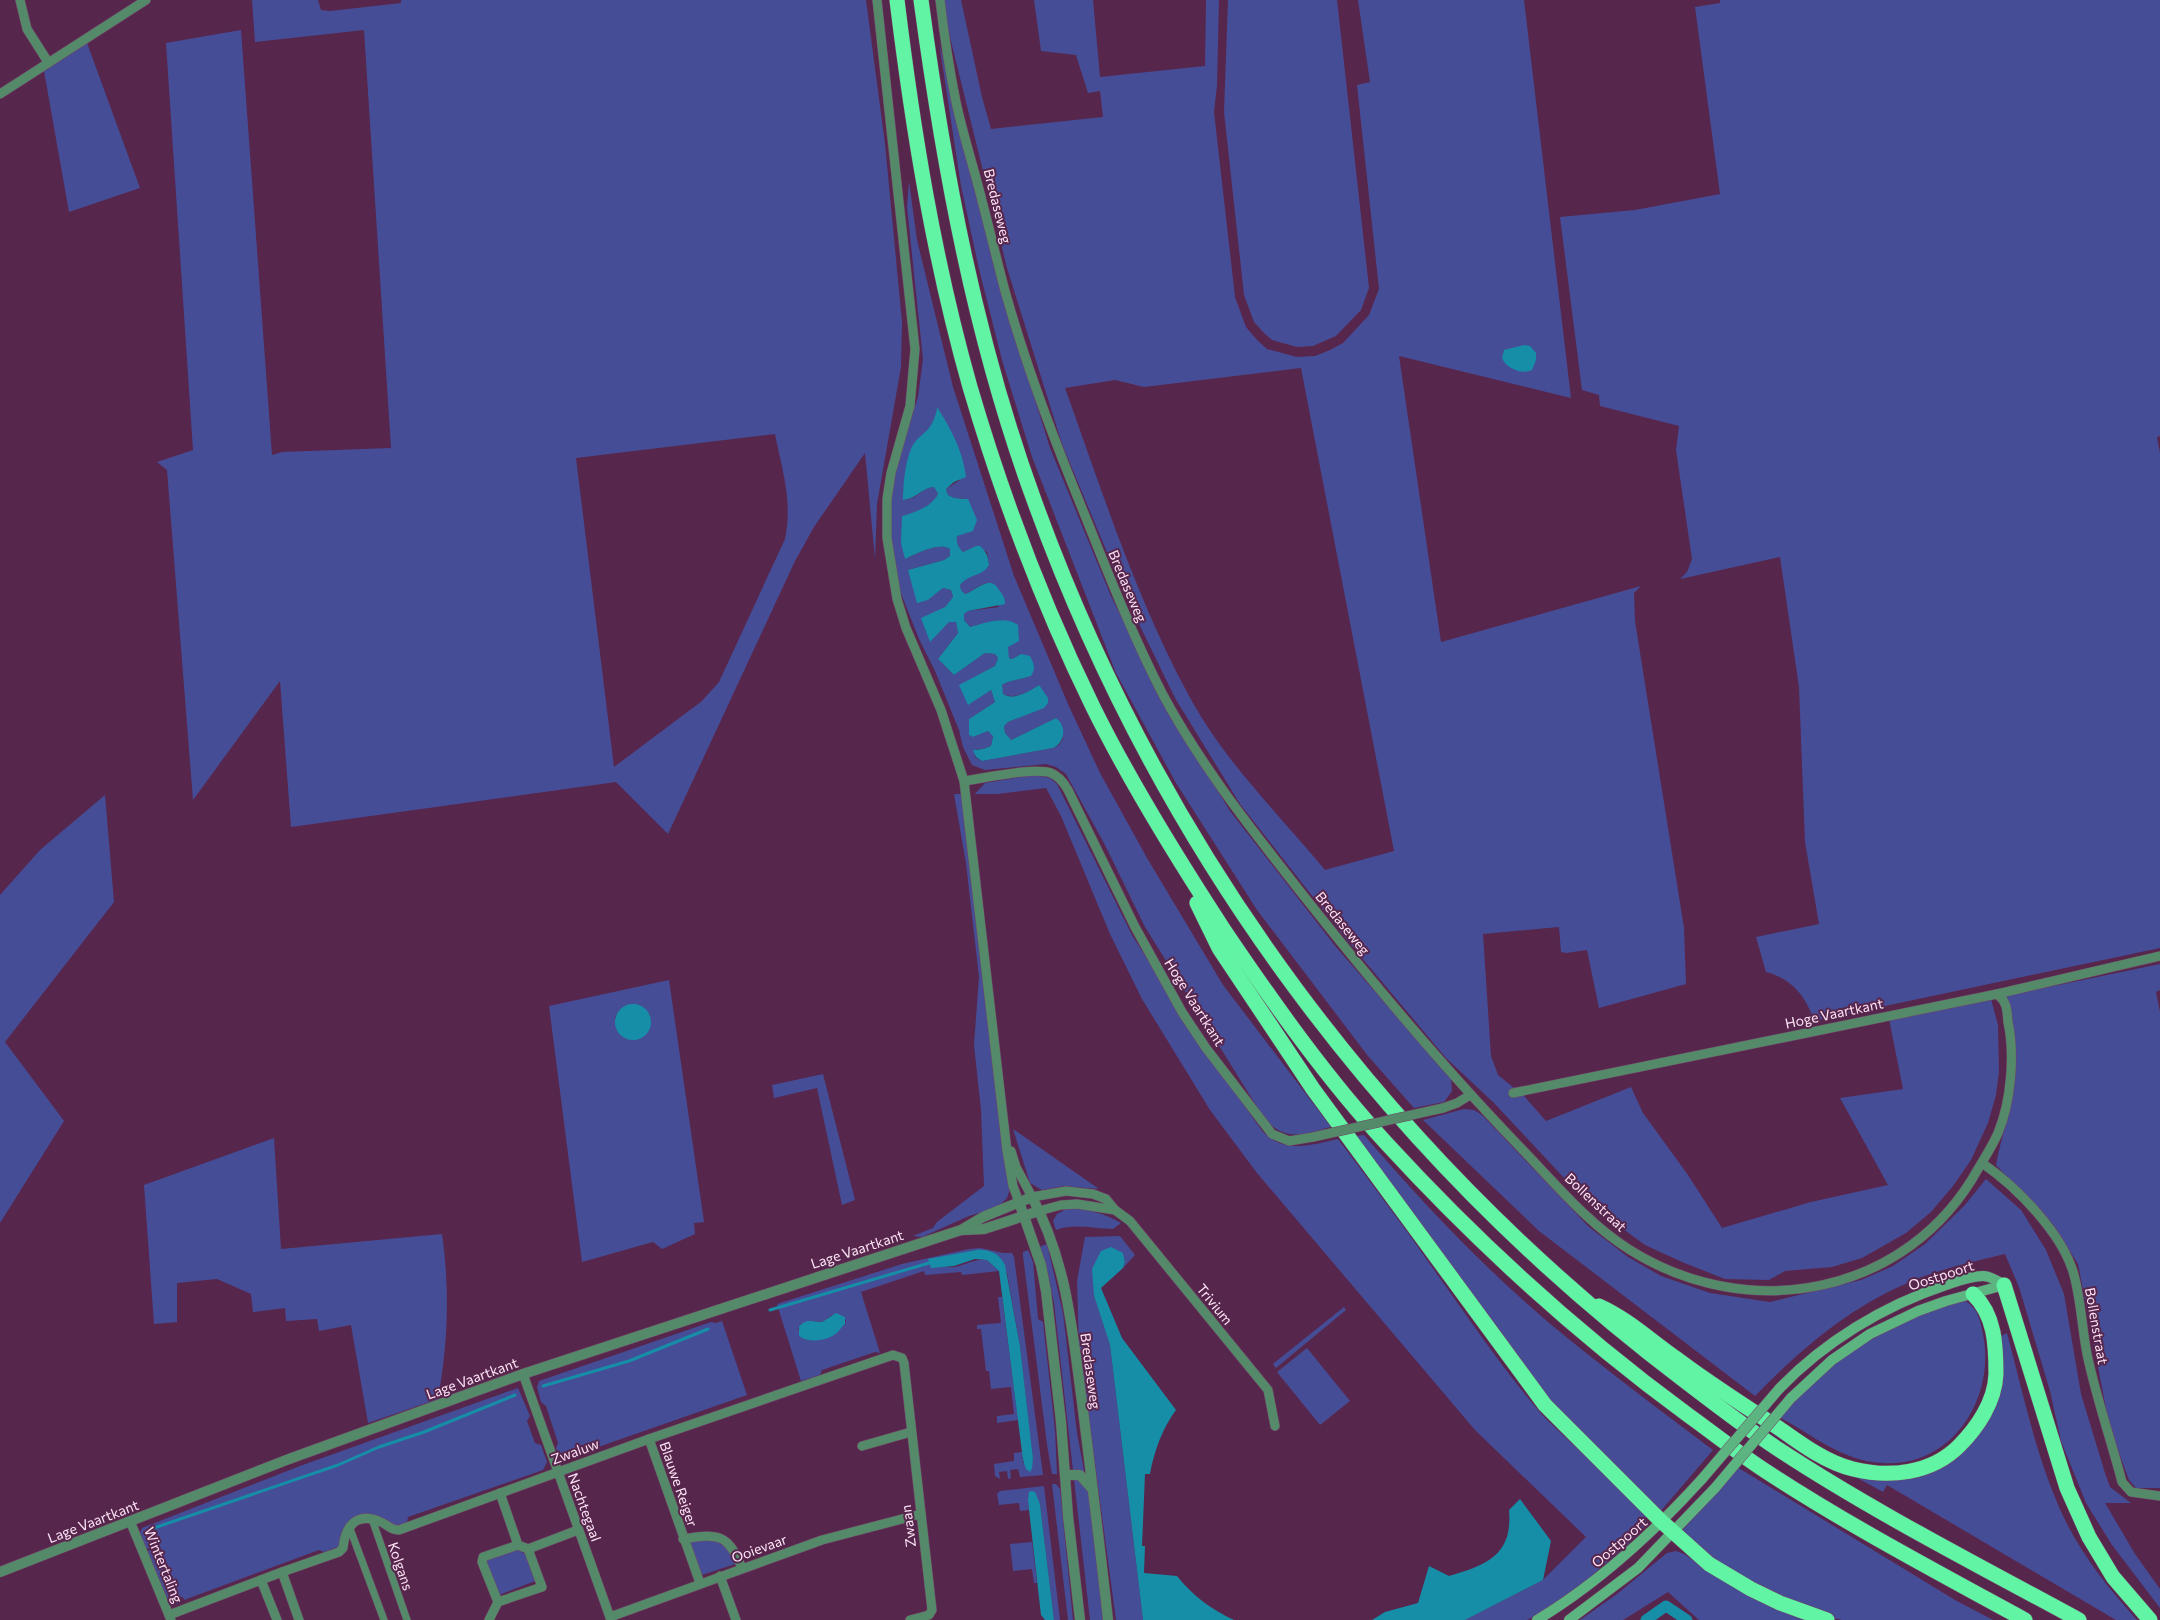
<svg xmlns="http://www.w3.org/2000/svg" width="2160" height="1620" viewBox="0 0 2160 1620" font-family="Commissioner,sans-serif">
<rect width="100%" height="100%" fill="#57264c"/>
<g fill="#464d97" fill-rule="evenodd">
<path d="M252 0H318L321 10 330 11 401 3V0H866L885 144 902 322 901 367 877 504 875 559 865 453 814 527 795 561 668 834 616 782 291 827 280 681 193 800 167 470 157 462 193 450 166 43 241 30 272 455 282 452 391 448 364 30 255 42ZM775 434C782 470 793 501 785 539L719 682 702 701 614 767 576 458Z"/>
<path d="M944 0H961L982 97 991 129 1103 117 1100 91 1088 93 1076 55 1041 51 1034 0H1093L1100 77 1205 66 1206 0H1219L1217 85 1214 112 1235 297 1246 327 1257 340 1267 349 1297 357 1315 356 1330 350 1343 343 1369 315 1379 289 1357 85 1370 82 1358 0H1524L1571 398 1399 356 1441 642 1641 586 1634 593 1635 621 1684 928 1686 984 1599 1008 1587 950 1566 953 1561 952 1559 927 1483 934 1491 1056 1498 1075 1524 1096 1546 1121 1631 1087 1643 1113 1688 1175 1722 1228 1811 1202 1888 1185 1840 1098 1903 1089 1889 1019 1991 999 1998 1025 1999 1072 1996 1095 1988 1123 1971 1160 1953 1186 1931 1212 1906 1233 1862 1258 1832 1267 1785 1271 1769 1280 1725 1279 1682 1262 1645 1245 1604 1215 1566 1180 1494 1103 1446 1058 1346 939 1240 804 1175 698 1123 591 1062 444 1007 268 946 21ZM1301 368 1394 851 1325 870C1278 813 1223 760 1188 694 1136 598 1102 491 1065 388L1115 380 1144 387Z"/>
<polygon points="1228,0 1337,0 1369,288 1361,310 1336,336 1313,346 1297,347 1272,340 1264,333 1254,322 1244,295 1224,112"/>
<path d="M1720 0H2160V436L2157 437 2160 453V948L1814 1021C1806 996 1792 979 1766 972L1756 937 1819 924 1805 842 1799 687 1780 557 1680 579 1687 572 1692 559 1676 450 1679 426 1600 406 1599 395 1582 390 1560 217 1635 210 1720 194 1695 7 1720 3Z"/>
<polygon points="939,42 995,271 1050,448 1111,596 1164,704 1230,811 1336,947 1451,1079 1452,1091 1444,1102 1414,1108 1368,1056 1257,910 1176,783 1116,673 1032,457 1002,360 979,269 961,186"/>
<polygon points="87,43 140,188 69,212 44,71"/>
<path d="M909 181 917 240 953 387 1014 576 1068 704 1100 773 1147 858 1223 985 1331 1127C1303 1134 1286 1143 1264 1118L1145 927 1105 845 1066 774 1056 767 1046 764 985 770 972 765 963 747 959 730 935 671 919 639 900 591 891 540 892 482 918 397 923 359 907 207ZM937 408 960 480 946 489 948 495 954 498H964L973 530 956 536C956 544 958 547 963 552L976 546 987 552 989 565C979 573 968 575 960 585L961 590 965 594 985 583 999 607 968 611 964 614V620L970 627 1001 620 1009 658 1012 659 1021 654 1031 676C1023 679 1007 681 1001 685L1003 694C1014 700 1030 691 1039 685L1038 710 1008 722 1004 726 1005 733 1009 739 1011 740 1056 718 1063 739 1059 745 1053 748 982 761 975 757 976 749H983L991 746 993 735 988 731 973 737 969 735V719L995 702 991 690 988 692 981 674 995 666 998 658 995 654 985 653 954 675 938 659 958 633 956 622H949L929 641 938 611 945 607 953 597 951 590 943 588 928 600 908 570 944 560 950 556V549C938 542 917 554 905 559L902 521C914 513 931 507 938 494L934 487C922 488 916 500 903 500 903 479 909 457 921 439 929 426 934 427 937 408Z"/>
<path d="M1033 775 1050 778 1057 784 1132 935 1206 1052 1263 1132C1285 1154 1311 1145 1338 1139 1372 1184 1405 1228 1437 1274 1472 1323 1505 1372 1544 1417L1644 1512 1647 1524 1628 1544 1589 1578 1544 1611 1527 1620H1465L1543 1580 1586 1537 1475 1430 1257 1173 1210 1110 1142 999 1110 934 1061 816 1046 788 997 794H975L985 783Z"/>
<polygon points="954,794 962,794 1010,1189 1007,1198 998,1207 969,1216 922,1237 913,1236 933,1228 937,1222 984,1186 981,1110 974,1045 979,977 966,863"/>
<polygon points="105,795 114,902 5,1042 64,1121 0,1223 0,895 40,850"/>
<path d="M2160 964V990L2156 992 2160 1012V1488H2136L2129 1480 2110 1429 2078 1264 2066 1245 2040 1213 1996 1165C1999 1147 2005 1129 2009 1111 2016 1071 2019 1036 2006 996Z"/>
<path d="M669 980 704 1222 694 1223 695 1234 662 1249 653 1242 582 1262 549 1006ZM620 1009 649 1013 651 1022 632 1040 623 1037 615 1017Z"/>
<polygon points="823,1074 855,1200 842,1205 817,1088 774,1098 772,1085"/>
<path d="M1464 1109 1474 1110 1482 1115 1589 1227 1628 1257 1661 1276 1710 1293 1770 1302 1861 1280 1893 1266 1925 1244 1965 1205 1986 1179 2021 1210 2046 1250 2064 1294 2081 1394 2105 1473 2110 1487 2131 1503H2105L2135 1554 2160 1589V1608L2112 1545 2086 1503 2061 1441 2050 1391 2019 1287 2005 1254C1972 1262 1935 1270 1903 1285 1846 1310 1799 1351 1755 1396L1539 1231 1423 1120Z"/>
<polygon points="1013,1129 1099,1189 1064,1186 1042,1190 1030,1183"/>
<path d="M1364 1135C1421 1201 1481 1265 1548 1322 1601 1366 1657 1408 1713 1450L1659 1513 1563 1418 1356 1136Z"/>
<path d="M274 1138 281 1249 442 1234C450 1290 448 1343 438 1399L368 1423 351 1325 319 1331 317 1319 286 1321 285 1308 253 1312 251 1294 217 1279 177 1283V1322L154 1324 144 1185Z"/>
<path d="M1068 1208C1088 1209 1103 1213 1121 1223L1113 1229C1094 1229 1074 1223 1056 1230L1053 1221 1057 1214Z"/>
<polygon points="1120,1236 1135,1255 1123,1268 1125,1262 1123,1253 1094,1296 1110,1345 1143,1620 1116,1620 1079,1345 1077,1281 1085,1237"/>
<polygon points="1047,1244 1063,1313 1077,1433 1089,1497 1103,1620 1090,1620 1054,1303 1049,1279 1039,1247"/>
<path d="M980 1248 1003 1253H1012L1014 1257 1043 1475 1020 1477 1018 1469 1010 1470 1011 1478 1008 1479 1007 1471 999 1472 1000 1479 995 1476 994 1464 1014 1461V1453L1022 1452 1023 1463 1033 1462 1020 1346 1007 1273 1001 1259 990 1251 976 1250 928 1260C934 1262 941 1266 948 1267 961 1269 972 1258 987 1260L999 1271 962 1275 961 1272 925 1275 924 1271 861 1292 880 1353 875 1352 822 1370 820 1375 801 1381 777 1304 902 1264 969 1249ZM832 1315 846 1320 845 1324 825 1339H805L798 1329 801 1324 815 1321 822 1322Z"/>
<polygon points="1028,1250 1033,1262 1038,1319 1043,1322 1055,1430 1057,1474 1052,1474 1047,1444 1023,1256 1023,1252"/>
<polygon points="998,1297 1002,1297 1018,1420 997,1423 997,1416 1014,1414 1011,1387 991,1389 989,1371 986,1371 981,1329 977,1329 977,1325 1001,1323"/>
<path d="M1963 1300C1978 1307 1980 1319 1983 1334 1996 1397 1953 1468 1882 1463 1842 1461 1813 1435 1779 1417 1817 1373 1864 1340 1916 1316 1931 1309 1948 1305 1963 1300Z"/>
<polygon points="1344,1307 1346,1310 1276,1368 1273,1364 1274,1363"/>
<polygon points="722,1321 747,1395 561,1460 556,1448 558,1443 546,1406 541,1402 537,1387 539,1381 711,1322 716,1323"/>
<path d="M2007 1333C2024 1397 2037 1462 2066 1522 2084 1558 2110 1590 2137 1620H2116L1887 1485 1883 1492 1839 1468 1912 1476 1981 1426 1999 1337Z"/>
<polygon points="1307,1348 1350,1401 1320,1425 1277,1372"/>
<polygon points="518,1388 530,1416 527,1421 535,1443 541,1445 547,1462 543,1470 408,1517 407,1522 395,1526 357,1516 340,1546 324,1552 319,1550 184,1600 183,1597 179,1598 181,1603 174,1604 169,1602 147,1551 155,1549 154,1547 146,1549 140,1533 142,1528 300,1466"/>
<polygon points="1737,1467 1955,1600 1993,1620 1842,1620 1834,1618 1779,1597 1702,1551 1681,1532"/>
<polygon points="1052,1484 1056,1484 1060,1489 1073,1620 1068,1620"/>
<polygon points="1044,1486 1060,1620 1054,1620 1040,1504 1028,1501 1029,1510 1020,1511 1019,1503 999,1505 997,1494 1000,1491"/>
<path d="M711 1539C724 1544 731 1551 735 1564L699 1576 688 1541Z"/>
<polygon points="1032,1542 1037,1583 1034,1583 1032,1569 1013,1571 1010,1544"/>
<polygon points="516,1548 526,1555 535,1581 499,1595 485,1559"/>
<polygon points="1676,1551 1684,1554 1727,1583 1806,1620 1699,1620 1668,1592 1623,1620 1580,1620 1617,1594 1667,1553"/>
</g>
<g fill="#168ea7">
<path d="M1524 345 1530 346 1536 353V360L1532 370C1521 375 1506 368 1502 358L1504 350Z"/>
<path d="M937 407C951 429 963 451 966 477L954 482 946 489 948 495 954 498 968 499 977 520 973 531 957 536C956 543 958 547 963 552L976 546H980C987 552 988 557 989 565 982 577 970 573 960 585L961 590 965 594C977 590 990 574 999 590 1003 595 1005 598 1005 604L968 611 964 614V620L970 627C985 623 1004 615 1018 625L1019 641 1008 647 1009 658 1012 659 1021 654 1030 656C1034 664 1036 668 1031 676 1023 679 1006 681 1002 685L1003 694C1013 701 1030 691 1039 685L1048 698V703L1044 708 1008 722 1004 726 1005 733 1011 740 1056 718C1067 726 1065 743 1053 748L982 761 976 757 973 750 983 749 991 746 993 736 988 731 973 737 969 735V719L995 702 991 690 968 705 959 685 995 666 998 658 995 654 985 653 954 675 938 659 958 633 956 622H949L930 642 921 618 945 607 953 597 951 590 943 588 928 600 917 603 908 570 944 560 950 556V549C938 542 917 554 905 559L901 543 902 516C916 512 931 507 938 494L934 487C922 488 916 499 903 500 903 484 905 464 911 449 919 431 933 435 937 407Z"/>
<circle cx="633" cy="1022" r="18"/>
<path d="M1111 1247 1123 1253 1125 1262 1123 1268 1101 1288 1122 1338 1176 1410C1163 1427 1154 1451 1150 1474H1145L1142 1546H1145L1144 1573 1177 1576C1192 1595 1212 1610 1234 1620H1143L1110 1345 1094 1296 1092 1269 1101 1251Z"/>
<path d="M976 1250C989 1249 999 1253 1005 1265L1020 1346 1033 1459 1032 1468 1030 1472 1026 1469 1023 1460 999 1271 987 1260 975 1259 954 1266 931 1268 928 1259Z"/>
<path d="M836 1313 845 1317V1324C841 1327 839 1332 834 1335 825 1341 808 1343 799 1336V1327C805 1318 814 1322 822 1322Z"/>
<polygon points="1031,1491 1035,1492 1040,1504 1054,1620 1045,1620 1041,1615 1028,1501 1029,1492"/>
<path d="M1520 1499 1551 1541 1543 1580 1465 1620H1372L1385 1612 1418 1603 1429 1566 1449 1576C1487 1565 1513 1555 1509 1510Z"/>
</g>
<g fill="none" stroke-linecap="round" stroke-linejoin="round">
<g stroke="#168ea7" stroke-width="3">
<polyline points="770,1310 929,1263"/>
<polyline points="543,1386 629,1361 708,1329"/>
<polyline points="151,1529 338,1465 379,1447 424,1432 515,1395"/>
</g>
<polyline stroke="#168ea7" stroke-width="11" points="1646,1620 1666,1606 1687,1620"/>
<defs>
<g id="pedestrian">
<polyline points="372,1519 407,1620"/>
<polyline points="349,1526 384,1620"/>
</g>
<g id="minor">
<polyline points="20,0 27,29 48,62"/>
<polyline points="877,0 915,349 910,406 891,473 887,499 887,538 897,599 906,628 941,710 964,781 1007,1151 1013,1186 1019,1202"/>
<path d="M940 0C944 34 949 68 956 102 963 135 974 168 982 201 990 231 997 261 1005 291 1027 370 1057 447 1088 523 1111 581 1134 638 1162 693 1201 766 1252 830 1303 895 1371 981 1442 1066 1518 1145 1553 1181 1587 1223 1630 1250 1750 1325 1908 1295 1978 1169 1985 1157 1993 1145 1998 1133 2011 1102 2015 1055 2008 1022 2007 1015 2008 1008 2004 1002 2003 999 2000 997 1997 994"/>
<polyline points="0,94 146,0"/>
<path d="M964 781C985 778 1034 767 1051 773 1059 776 1064 783 1068 790L1135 927 1182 1012 1206 1048 1272 1134 1289 1141 1313 1137"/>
<polyline points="1513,1093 1997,994 2160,956"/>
<polyline points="1443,1108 1457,1103 1470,1095"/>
<polyline points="1011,1151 1016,1167 1032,1197 1066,1191 1093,1194 1106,1199 1115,1210 1130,1221 1268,1390 1275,1426"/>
<path d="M1982 1163C2017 1187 2063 1234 2074 1275 2081 1301 2082 1328 2087 1354 2096 1397 2111 1440 2122 1482L2131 1492 2160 1496"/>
<polyline points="1039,1211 1061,1205 1077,1204 1115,1210"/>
<polyline points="523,1374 611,1620"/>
<polyline points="649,1439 700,1583"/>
<polyline points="862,1446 911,1432"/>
<polyline points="500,1493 518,1545 528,1549 578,1530"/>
<polyline points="130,1521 171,1620"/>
<path d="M683 1539C719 1533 728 1534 742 1568"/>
<polyline points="518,1545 483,1557 482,1562 498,1602 542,1587 528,1549"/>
<path d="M282 1572 339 1552 343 1548C345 1527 356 1511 381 1522 388 1525 390 1530 399 1530L649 1439 893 1355 902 1358 904 1363 932 1610 929 1615 910 1620"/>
<polyline points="720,1576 736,1620"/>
<polyline points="169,1615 261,1580"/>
<polyline points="610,1617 822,1540 921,1514"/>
<polyline points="277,1620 261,1580 282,1572 299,1620"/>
<polyline points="489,1620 498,1602"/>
</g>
<g id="tertiary">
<polyline points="1019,1202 1041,1265 1046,1291 1061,1422 1068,1516 1080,1620"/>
<polyline points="963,1230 984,1229 1039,1211"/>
<polyline points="1065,1475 1080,1475 1093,1490"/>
<path d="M0 1572 289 1459 523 1374 961 1230 983 1217 1032 1197C1067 1263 1072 1329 1082 1402 1091 1474 1100 1547 1108 1620"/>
</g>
<g id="secondary">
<path d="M1779 1389C1824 1342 1883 1306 1946 1285 1958 1281 1970 1276 1983 1276 1990 1276 1998 1281 2004 1285"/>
<polyline points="1791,1398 1832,1360 1870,1334 1918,1311 1946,1301 2004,1285"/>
<path d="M1537 1620C1600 1582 1653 1533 1702 1479"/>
<polyline points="1569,1620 1638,1568 1715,1488"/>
</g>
<g id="motorway">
<path d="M897 0C913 131 934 260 970 387 1002 496 1043 605 1093 707 1131 784 1177 858 1224 930 1274 1004 1327 1079 1388 1145 1479 1244 1579 1335 1688 1415 1713 1433 1738 1453 1764 1470 1848 1525 1937 1572 2025 1620"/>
<path d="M921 0C944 170 975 339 1034 500 1161 852 1387 1156 1685 1381 1715 1404 1746 1428 1778 1449 1874 1512 1978 1565 2079 1620"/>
<polyline points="1197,903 1219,948 1313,1089 1545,1405 1661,1521 1709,1564 1751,1589 1780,1603 1827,1620"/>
<polyline points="2004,1285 2067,1488 2089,1537 2113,1577 2150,1620"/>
<path d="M1599 1306C1628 1319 1651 1341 1677 1359 1710 1384 1745 1406 1780 1429 1801 1444 1827 1463 1853 1469 1889 1478 1931 1474 1959 1446 1977 1428 1995 1402 1996 1374 1996 1345 1995 1315 1973 1294"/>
</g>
</defs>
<use href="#pedestrian" stroke="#724467" stroke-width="8"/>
<use href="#minor" stroke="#724467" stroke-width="10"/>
<use href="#tertiary" stroke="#724467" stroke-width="11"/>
<use href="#secondary" stroke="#724467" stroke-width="11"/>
<use href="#motorway" stroke="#724467" stroke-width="16"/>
<use href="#pedestrian" stroke="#548969" stroke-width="7"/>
<use href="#minor" stroke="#548969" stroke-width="9"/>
<use href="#tertiary" stroke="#548969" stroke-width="10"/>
<use href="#secondary" stroke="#5cb581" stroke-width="10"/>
<use href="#motorway" stroke="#61f4a4" stroke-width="15"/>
<defs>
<polyline id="minor-bridge" points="1313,1137 1443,1108"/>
<g id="secondary-bridge">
<polyline points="1702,1479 1779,1389"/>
<polyline points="1715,1488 1791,1398"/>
</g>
</defs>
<use href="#minor-bridge" stroke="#724467" stroke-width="10" stroke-linecap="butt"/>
<use href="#secondary-bridge" stroke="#724467" stroke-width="11" stroke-linecap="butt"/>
<use href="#minor-bridge" stroke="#548969" stroke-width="9"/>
<use href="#secondary-bridge" stroke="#5cb581" stroke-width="10"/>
</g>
<g text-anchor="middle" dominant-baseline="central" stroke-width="4" stroke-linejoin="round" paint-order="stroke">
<g font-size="14" fill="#fde4f6" stroke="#57264c">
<text transform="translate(998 206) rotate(76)">Bredaseweg</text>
<text transform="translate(1128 586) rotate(67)">Bredaseweg</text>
<text transform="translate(1343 923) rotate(51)">Bredaseweg</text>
<text transform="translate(1195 1002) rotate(58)">Hoge Vaartkant</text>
<text transform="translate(1834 1013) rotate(-12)">Hoge Vaartkant</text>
<text transform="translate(1596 1202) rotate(43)">Bollenstraat</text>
<text transform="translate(857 1249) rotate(-18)">Lage Vaartkant</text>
<text transform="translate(1941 1275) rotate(-18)">Oostpoort</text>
<text transform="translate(1215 1304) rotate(51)">Trivium</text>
<text transform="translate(2097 1326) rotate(80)">Bollenstraat</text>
<text transform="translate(1091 1371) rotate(82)">Bredaseweg</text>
<text transform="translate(472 1378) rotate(-20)">Lage Vaartkant</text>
<text transform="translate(575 1451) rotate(-20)">Zwaluw</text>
<text transform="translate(679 1484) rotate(71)">Blauwe Reiger</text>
<text transform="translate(585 1507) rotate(70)">Nachtegaal</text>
<text transform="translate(93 1521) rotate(-21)">Lage Vaartkant</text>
<text transform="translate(908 1526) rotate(-97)">Zwaan</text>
<text transform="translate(1619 1542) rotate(-41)">Oostpoort</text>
<text transform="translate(759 1548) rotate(-20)">Ooievaar</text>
<text transform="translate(164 1565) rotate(68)">Wintertaling</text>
<text transform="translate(401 1566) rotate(71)">Kolgans</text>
</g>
</g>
</svg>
